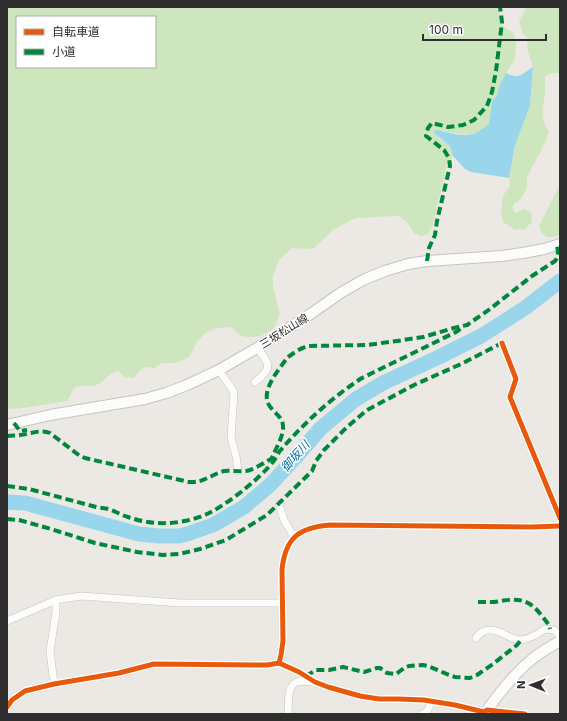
<svg xmlns="http://www.w3.org/2000/svg" width="567" height="721" viewBox="0 0 567 721" font-family="Inter,'Noto Sans JP',sans-serif">
<rect width="100%" height="100%" fill="#ece8e4"/>
<g fill="#cee6be" fill-rule="evenodd">
<path d="M7 7H499L500 23 508 30 513 32 516 42 515 58 499 86 497 96 492 101 489 125C485 127 481 130 477 132 465 138 448 131 435 130L438 137 450 146 453 156 447 164 433 225 428 234 421 236 414 233 406 221 398 216 376 217 356 218 334 229 314 248 307 249 292 248 279 260 273 276V287L280 314 273 329 261 336 248 337 241 336 231 327 216 328 205 333 197 342 189 357 175 363H162L154 368 146 367 140 370 134 378 125 377 118 371 110 374 101 383 93 386H81L74 388 67 401 23 408 7 409ZM17 17H155V67H17Z"/>
<path d="M524 7H560V73H550L545 76C545 82 545 87 545 92 543 110 539 116 549 132L540 153 532 167 527 177V187L521 199 513 205V211L516 213 523 209 531 212 532 222 525 229 515 230 503 222 501 211 503 196 510 186 509 178 515 145 530 106 533 67 527 48 528 39 522 32 519 21 525 10Z"/>
<polygon points="560,187 560,234 554,237 547,237 541,232 539,226 558,188"/>
</g>
<path fill="#99d6ec" d="M533 67 530 106 515 145 509 178 471 172 465 169 453 156 450 146 434 133 435 130C449 132 465 139 477 132 481 130 485 127 489 124L492 101 497 96 499 86 506 73C519 80 522 74 533 67Z"/>
<g fill="none" stroke-linecap="round" stroke-linejoin="round">
<polyline stroke="#99d6ec" stroke-width="15" points="7,502 25,503 139,534 159,536 179,536 187,534 213,525 244,507 270,485 295,458 321,428 356,399 383,383 439,357 481,336 525,308 560,281"/>
<defs>
<g id="street">
<polyline points="502,343 516,379 510,397 560,518"/>
<polyline points="219,370 234,392 231,438 236,456 238,471"/>
<path d="M255 382C273 368 270 364 257 348"/>
<polyline points="279,504 284,520 294,537"/>
<polyline points="7,621 56,600"/>
<path d="M476 638C480 633 483 630 489 630 501 629 508 639 519 640 529 640 538 634 545 629L554 630 558 634 560 639"/>
<path d="M279 663 281 655 283 641 282 570C285 538 299 527 331 525L531 527 560 526"/>
<polyline points="54,684 50,651 56,612 56,600 81,596 180,603 283,603"/>
<polyline points="7,707 12,700 25,691 54,684 119,673 154,664 267,665 279,663 299,672 315,682 328,687 360,696 379,699 398,699 424,700 455,705 484,712 487,710 525,714"/>
<path d="M288 714C289 705 286 686 297 682 302 680 308 682 313 682"/>
<path d="M422 714C428 712 430 708 431 701"/>
</g>
<g id="secondary">
<polyline points="7,425 50,415 145,399 166,393 187,385 219,370 257,348 309,315 342,292 365,279 385,271 408,264 427,261 501,256 523,253 544,249 560,244"/>
<path d="M484 714C498 695 513 675 531 660 540 652 550 647 560 641"/>
</g>
</defs>
<use href="#street" stroke="#c5c4c5" stroke-width="8"/>
<use href="#secondary" stroke="#c5c4c5" stroke-width="12"/>
<use href="#street" stroke="#fcfcfb" stroke-width="7"/>
<use href="#secondary" stroke="#fcfcfb" stroke-width="10"/>
<g stroke="#00873e" stroke-width="4" stroke-dasharray="8 4" stroke-linecap="butt">
<polyline points="427,261 429,248 435,235 437,221 450,166 449,158 444,150 426,136 428,128 432,123 448,127 463,125 474,120 487,106 492,92 496,71 502,22 500,7"/>
<polyline points="14,423 20,431 27,430"/>
<path d="M7 436C11 435 16 436 20 435 30 434 40 429 50 433L80 456 85 458 189 482C204 483 210 475 224 471 231 470 238 472 246 471 254 470 263 463 271 459L273 456C276 448 284 435 283 427 283 418 277 415 272 409 257 394 278 371 287 358 293 353 301 348 308 346L367 345 397 341 423 337 454 328 467 325 490 309 532 276 555 261C559 256 558 251 557 245"/>
<path d="M7 486 29 489 96 507C100 508 105 508 108 509 115 511 121 515 128 517 137 520 148 523 158 523 175 524 196 520 211 512 229 503 272 470 279 452 303 424 331 398 362 378L456 332 463 327"/>
<polyline points="7,519 19,520 51,529 95,543 137,552 163,555 179,554 200,549 226,540 244,529 267,515 312,471 316,461 324,450 347,427 367,410 414,385 461,364 502,343"/>
<path d="M478 602C483 602 488 602 494 602 509 600 522 596 535 608 540 613 545 620 549 625L550 629"/>
<polyline points="306,676 316,670 329,670 343,667 364,672 377,668 380,668 387,673 396,674 404,668 409,666 423,665 428,666 449,675 455,677 470,678 477,675 493,664 517,645 521,640"/>
</g>
<defs>
<g id="cycleway">
<polyline points="502,343 516,379 510,397 560,518"/>
<path d="M279 663 281 655 283 641 282 570C285 538 299 527 331 525L531 527 560 526"/>
<polyline points="7,707 12,700 25,691 54,684 119,673 154,664 267,665 279,663 299,672 315,682 328,687 360,696 379,699 398,699 424,700 455,705 484,712 487,710 525,714"/>
</g>
</defs>
<use href="#cycleway" stroke="#fff" stroke-width="8"/>
<use href="#cycleway" stroke="#e8590c" stroke-width="5"/>
</g>
<g text-anchor="middle" dominant-baseline="central" stroke-width="3" stroke-linejoin="round" paint-order="stroke">
<g font-size="11" fill="#2e2e2e" stroke="#fff">
<text transform="translate(284 331) rotate(-32)">三坂松山線</text>
</g>
<g font-size="12" font-style="italic" fill="#0d6fa3" stroke="#fff">
<text transform="translate(295 456) rotate(-48)">御坂川</text>
</g>
</g>
<rect width="567" height="721" fill="none" stroke="#2e2e2e" stroke-width="16"/>
<rect x="16" y="16" width="140" height="52" fill="#ffffff" stroke="#ababab"/>
<rect x="24" y="29" width="20" height="6" fill="#e8590c" stroke="#ababab"/>
<text x="52" y="36" font-size="12" fill="#2e2e2e">自転車道</text>
<rect x="24" y="49" width="20" height="6" fill="#00873e" stroke="#ababab"/>
<text x="52" y="56" font-size="12" fill="#2e2e2e">小道</text>
<g transform="translate(531 685) rotate(271)" stroke="#ffffff" stroke-width="3" paint-order="stroke">
<path d="M0-3L7 15L0 10L-7 15Z" fill="#2e2e2e"/>
<text y="-6" font-size="11" font-weight="bold" text-anchor="middle" fill="#2e2e2e">N</text>
</g>
<path d="M423 34v6h123v-6" fill="none" stroke="#2e2e2e" stroke-width="2"/>
<text x="429" y="34" font-size="12" fill="#2e2e2e" stroke="#ffffff" stroke-width="3" paint-order="stroke">100 m</text>
</svg>
